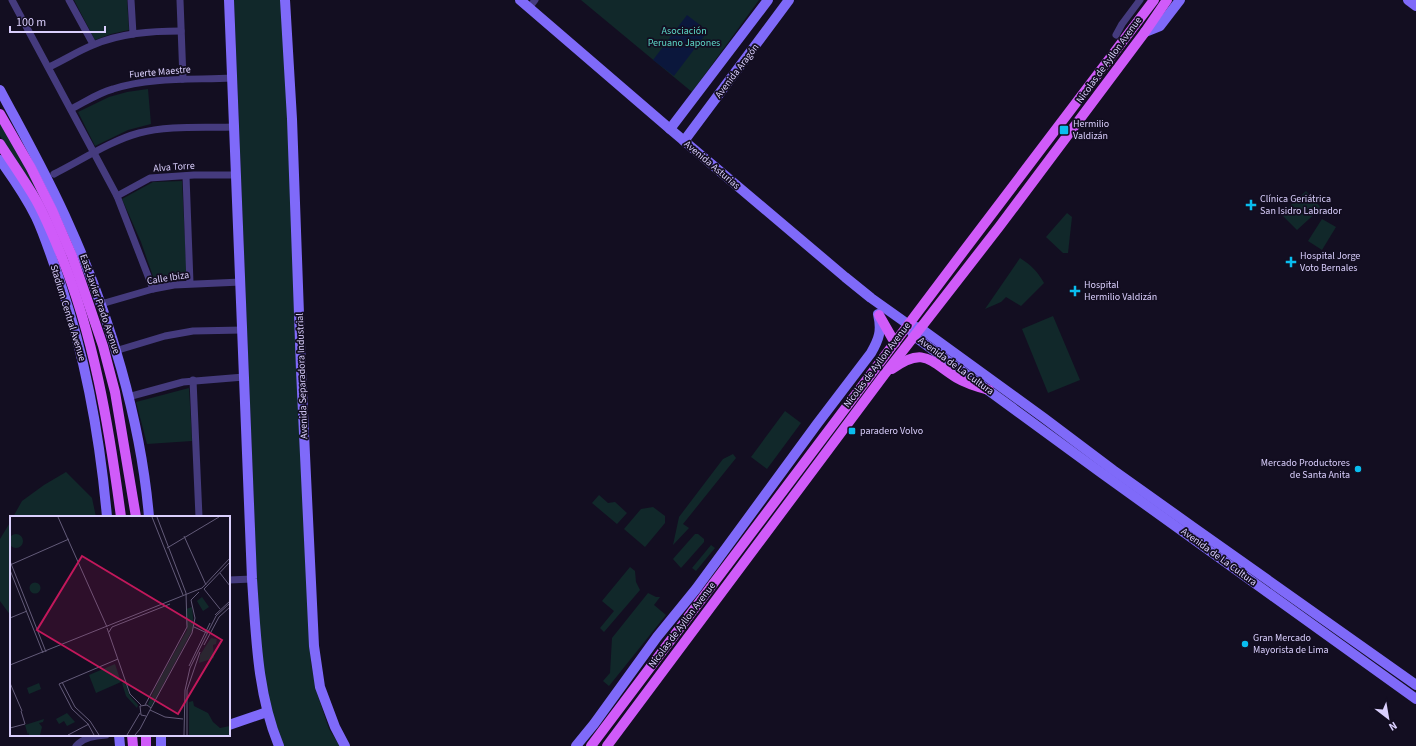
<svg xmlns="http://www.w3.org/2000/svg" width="1416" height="746" viewBox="0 0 1416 746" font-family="'Source Sans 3',sans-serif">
<rect width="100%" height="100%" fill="#130e21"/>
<g fill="#11282a">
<polygon points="74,0 127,0 129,30 111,34 95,40"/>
<polygon points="234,0 285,0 311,663 317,693 329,729 340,746 283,746 270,713 259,634"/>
<polygon points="581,0 759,0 692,92"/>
<polygon points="148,89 151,124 128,130 95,146 78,112 109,97 127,92"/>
<polygon points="0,121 35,185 50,216 32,185 0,136"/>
<polygon points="182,181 187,279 170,280 156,285 141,242 122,199 153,182"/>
<polygon points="1306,191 1321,208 1297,230 1281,214"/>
<polygon points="1067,213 1072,217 1068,253 1063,253 1046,237"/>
<polygon points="1322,219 1336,227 1322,250 1308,241"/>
<path d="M1020 258C1031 265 1038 272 1044 283L1021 306 1006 297 1001 302 985 309Z"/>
<polygon points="1053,316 1080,380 1048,393 1022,329"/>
<polygon points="189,388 192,441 147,444 136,402"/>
<polygon points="785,411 801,423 767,469 751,457"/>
<polygon points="733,454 736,458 683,524 689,528 673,545 679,517 723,459"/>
<polygon points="66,472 92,498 96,517 13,517 22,501 44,485"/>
<polygon points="599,495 608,503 615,502 627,513 617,524 592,503"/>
<polygon points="653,507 665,516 665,523 645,547 624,529 641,509"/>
<polygon points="11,521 11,616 0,601 0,539"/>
<polygon points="695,534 698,534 704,539 704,542 681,568 673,559"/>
<polygon points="711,545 715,548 696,571 692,568"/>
<polygon points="630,567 635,571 636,582 640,590 604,632 600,628 614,611 602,601"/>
<polygon points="648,593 656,597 660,597 654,605 666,615 609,686 603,681 610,673 612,638"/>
</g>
<polygon fill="#0b173c" points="687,15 708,31 674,76 653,60"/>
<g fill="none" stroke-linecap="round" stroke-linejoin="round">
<g stroke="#453b7e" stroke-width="7">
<polyline points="12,0 117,196 153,289"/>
<polyline points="69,0 93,44"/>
<polyline points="131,0 133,34"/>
<polyline points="180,0 183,79"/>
<polyline points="529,8 535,0"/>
<polyline points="1116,35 1122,24 1140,0"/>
<path d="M49 67C64 60 78 51 93 45 121 33 151 31 181 31"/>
<path d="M71 109C85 102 98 93 113 89 151 77 192 80 232 78"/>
<path d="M54 174C80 161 112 140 139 133 168 125 204 128 234 127"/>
<polyline points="186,176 190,283"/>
<polyline points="117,196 150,178 194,175 236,175"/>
<polyline points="101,304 153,289 174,285 241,282"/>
<polyline points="115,351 165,336 193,331 243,330"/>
<polyline points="193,380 199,517"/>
<polyline points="128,397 183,382 244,377"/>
<polyline points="229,580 252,579"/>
<path d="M76 746C84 737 95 736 106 735"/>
</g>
<g stroke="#7f6af9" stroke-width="10">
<path d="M229 0 252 579C256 635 257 693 279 746"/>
<polyline points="285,0 292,119 301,370 314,646 320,687 335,727 345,746"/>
<polyline points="520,0 670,129 845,277 871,298 909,325 920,328 1044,418 1113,470 1193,527 1416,685"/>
<polyline points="1408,0 1416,6"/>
<polyline points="1145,32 1160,26 1180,0"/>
<path d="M0 90C24 135 49 179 69 225 109 313 141 421 149 517"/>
<polyline points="670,129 768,0"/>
<polyline points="684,141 789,0"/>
<path d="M0 160C13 178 26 197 36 217 45 236 54 264 61 285 86 360 100 438 107 517"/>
<polyline points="910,328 914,336 1100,472 1416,699"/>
<polyline points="229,725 267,712"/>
<polyline points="119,735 120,746"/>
<polyline points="161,735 161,746"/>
<path d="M576 746 594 724 657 637 696 589 817 424 871 353C879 339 882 331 878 314"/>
</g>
<g stroke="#d05bf9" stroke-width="10">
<polyline points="0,114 31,168 52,210 72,256 88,302 103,346 115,392 136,517"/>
<path d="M0 144C12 163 25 181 36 200 45 216 52 233 59 250 94 335 109 426 121 517"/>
<polyline points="879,315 895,343"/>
<path d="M892 369C924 346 930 361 957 378 967 384 978 387 989 390"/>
<polyline points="132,735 133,746"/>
<polyline points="146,735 146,746"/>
<polyline points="591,746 966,248 1154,0"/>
<polyline points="607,746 884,375 999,227 1145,32 1167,0"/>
</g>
</g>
<g fill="#09bdef" stroke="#130e21" stroke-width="1.5">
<rect x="1059" y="125" width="10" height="10" rx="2"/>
<path d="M1249 199h4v4h4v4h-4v4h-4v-4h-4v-4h4z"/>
<path d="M1289 256h4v4h4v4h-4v4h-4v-4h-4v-4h4z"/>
<path d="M1073 285h4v4h4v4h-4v4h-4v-4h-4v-4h4z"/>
<rect x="848" y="427" width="8" height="8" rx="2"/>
<circle cx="1358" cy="469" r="4"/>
<circle cx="1245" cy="644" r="4"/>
</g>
<g text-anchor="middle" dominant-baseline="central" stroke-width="3.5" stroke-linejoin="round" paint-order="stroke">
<g font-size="10" fill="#5edaca" stroke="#130e21">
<text x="684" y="31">Asociación<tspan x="684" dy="12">Peruano Japones</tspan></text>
</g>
<g font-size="10" fill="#dacffd" stroke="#130e21">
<text transform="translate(1109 60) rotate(-54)">Nicolas de Ayllon Avenue</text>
<text transform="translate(737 71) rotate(-53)">Avenida Aragón</text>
<text transform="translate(160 72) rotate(-5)">Fuerte Maestre</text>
<text transform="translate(712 165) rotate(40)">Avenida Asturias</text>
<text transform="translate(174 167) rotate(-4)">Alva Torre</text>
<text transform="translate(168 278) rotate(-9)">Calle Ibiza</text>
<text transform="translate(100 304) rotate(71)">East Javier Prado Avenue</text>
<text transform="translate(68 313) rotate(73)">Stadium Central Avenue</text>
<text transform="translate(877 365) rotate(-53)">Nicolas de Ayllon Avenue</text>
<text transform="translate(956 366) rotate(36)">Avenida de La Cultura</text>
<text transform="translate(302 376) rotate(-92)">Avenida Separadora Industrial</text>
<text transform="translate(1219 557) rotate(36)">Avenida de La Cultura</text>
<text transform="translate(682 625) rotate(-53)">Nicolas de Ayllon Avenue</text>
</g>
<g font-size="10" fill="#dacffd" stroke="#130e21" text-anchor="start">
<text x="1073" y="124">Hermilio<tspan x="1073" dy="12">Valdizán</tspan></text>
<text x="1260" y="199">Clínica Geriátrica<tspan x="1260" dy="12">San Isidro Labrador</tspan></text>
<text x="1300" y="256">Hospital Jorge<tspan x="1300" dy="12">Voto Bernales</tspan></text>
<text x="1084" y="285">Hospital<tspan x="1084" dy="12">Hermilio Valdizán</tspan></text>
<text x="860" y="431">paradero Volvo</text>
<text x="1350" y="463" text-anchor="end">Mercado Productores<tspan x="1350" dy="12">de Santa Anita</tspan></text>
<text x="1253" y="638">Gran Mercado<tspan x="1253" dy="12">Mayorista de Lima</tspan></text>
</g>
</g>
<g transform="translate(10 516)">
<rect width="220" height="220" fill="#130e21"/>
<path d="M-1 25a7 7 0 1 1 14 0a7 7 0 1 1-14 0ZM19.5 72a5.5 5.5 0 1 1 11 0a5.5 5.5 0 1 1-11 0ZM192 81 199 91 193 95 187 85ZM182 91 184 111 141 191 138 188 148 166 177 114 176 93ZM201 122 207 123 206 128 203 129 204 142 189 147 190 139ZM105 148 111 166 86 177 79 159ZM115 166 120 180 128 189 127 192 116 180 112 167ZM29 167 31 173 19 178 17 172ZM183 185 184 190 198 197 203 206 210 212 220 210V219H179V186ZM57 197 65 206 57 210 54 205 49 208 46 203ZM34 203 33 206 29 207 32 211 30 219H19V216L18 219 15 209Z" fill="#11282a"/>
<path fill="none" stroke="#635b79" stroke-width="1" d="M48 1 97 111M142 1 173 79M147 1 176 77M174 20 196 69M157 32 209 1M0 45 36 136M0 49 59 23M0 54 33 137M210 57 220 70M210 93 194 73 220 46M205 99 220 85M0 102 17 95M184 111 197 117M97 112 120 178 131 189M99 116 102 111 160 88M194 129 209 101 220 91M0 149 192 72 220 42M179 150 200 107M52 166 65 191 80 205 89 219M0 167 12 195M135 189 177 111 176 77M141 192 182 117 185 102 181 84 189 76M140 194 155 201 173 203M0 212 15 208 11 195M58 219 79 208M84 219 78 208 62 193 49 168 108 143M117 219 130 197M125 219 130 213 141 192 137 189 130 190 131 199 136 200M174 219 175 174 180 152 206 100 220 87M177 219V174L190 136"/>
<path fill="#c2185b" fill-opacity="0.15" stroke="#c2185b" stroke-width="2" d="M72 40 212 124 168 198 27 114Z"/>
<rect width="220" height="220" fill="none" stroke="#dacffd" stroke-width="2"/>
</g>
<g transform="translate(1388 718) rotate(149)" stroke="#130e21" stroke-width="3" paint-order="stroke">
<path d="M0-3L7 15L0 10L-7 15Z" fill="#dacffd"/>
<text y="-6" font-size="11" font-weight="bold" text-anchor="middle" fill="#dacffd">N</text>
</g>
<path d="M10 26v6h95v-6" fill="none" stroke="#dacffd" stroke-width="2"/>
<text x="16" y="26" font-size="12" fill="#dacffd" stroke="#130e21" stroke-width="3" paint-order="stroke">100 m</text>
</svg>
